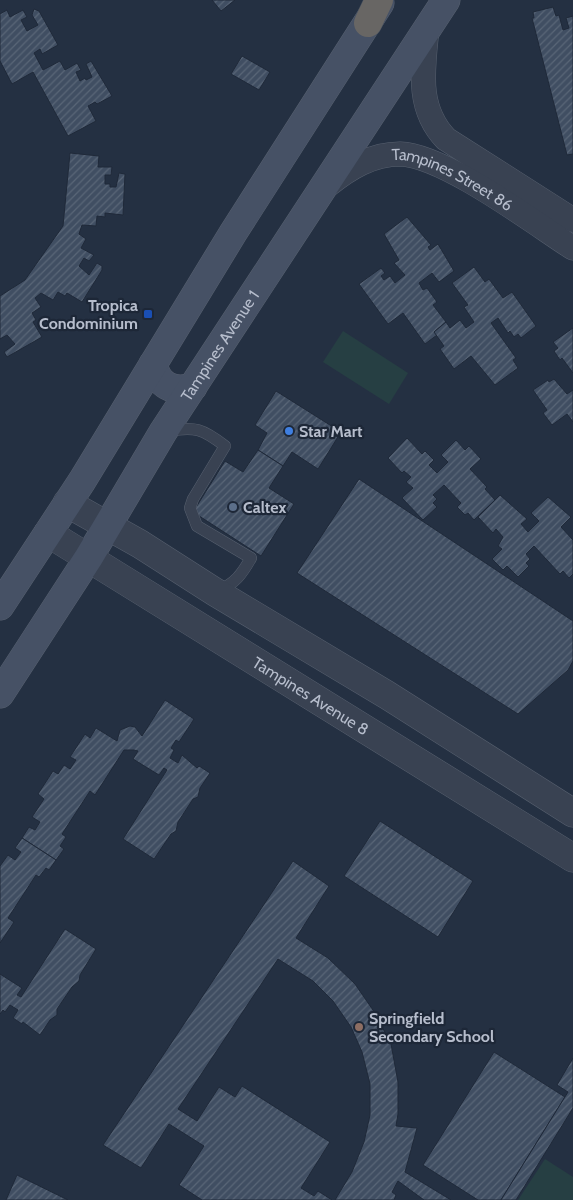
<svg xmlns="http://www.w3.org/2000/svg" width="573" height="1200" viewBox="0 0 573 1200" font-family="Cabin,sans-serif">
<defs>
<pattern id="building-hatch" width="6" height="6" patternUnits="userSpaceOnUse" patternTransform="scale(1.25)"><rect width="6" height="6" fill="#404e62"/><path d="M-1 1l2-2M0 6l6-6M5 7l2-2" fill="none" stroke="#596677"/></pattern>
</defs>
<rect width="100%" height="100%" fill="#243042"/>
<g fill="#263f43">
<polygon points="343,331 408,373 389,404 323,362"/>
<polygon points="545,1159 573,1177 573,1200 518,1200"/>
</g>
<g fill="url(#building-hatch)" stroke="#1f2939">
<polygon points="212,0 235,0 221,11"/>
<polygon points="553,7 556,16 559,15 563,30 569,28 566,18 573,16 573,154 567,155 532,18 534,18 533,12"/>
<polygon points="34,9 39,11 58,45 42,54 40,49 34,53 43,70 60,61 65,70 77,63 81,70 76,72 80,81 85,78 86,80 92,77 86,64 91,61 112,96 97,104 95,102 88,106 96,121 68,136 33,72 12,84 0,61 0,14 7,10 10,17 23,10 27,17 21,20 27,31 38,25 32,15"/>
<polygon points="242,56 270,72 259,90 231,74"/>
<polygon points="70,153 99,156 98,167 112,167 111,175 105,175 105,184 110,184 110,187 116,187 119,173 125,174 123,215 105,213 105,217 97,216 96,226 82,225 79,234 86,239 81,248 94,255 89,261 84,258 79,266 89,275 97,263 102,266 102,270 82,302 67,293 65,296 58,292 53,300 41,293 35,298 41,307 32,313 36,320 33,322 42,337 7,357 4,352 15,344 7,335 0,339 0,296 25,280 63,226"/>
<polygon points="407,217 431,245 428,247 430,250 438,244 454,271 439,282 432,273 419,283 423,290 427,288 437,302 433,305 446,322 434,332 437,335 425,344 403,313 388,324 359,284 381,268 385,273 381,276 384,280 390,276 395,283 405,275 394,263 399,260 384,234"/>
<polygon points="474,267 485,282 489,279 503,298 512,292 536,326 521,338 518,334 514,337 510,331 508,333 498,318 491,323 516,358 513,360 518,368 495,385 471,356 454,369 440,349 444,346 434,332 446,322 450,328 460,320 466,328 474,322 464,307 468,305 452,283"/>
<polygon points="573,328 573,373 562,358 560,360 554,351 558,348 553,342"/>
<polygon points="554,379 567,394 573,390 573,422 567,414 552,425 543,413 547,410 533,390 548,380 549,382"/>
<polygon points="276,391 341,432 318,469 292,452 283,466 258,450 267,433 255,425"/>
<polygon points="407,438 422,454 425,451 434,460 429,465 437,473 448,462 441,455 456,440 465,450 469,446 481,459 470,469 487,487 485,489 495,500 474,520 468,513 465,515 457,507 461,503 444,485 433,495 437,499 433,503 437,507 423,520 402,498 413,488 406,482 411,477 404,471 402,473 388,458"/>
<polygon points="258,450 283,466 269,488 294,504 261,556 193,512 225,461 243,472"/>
<polygon points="359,479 573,621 573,661 568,670 518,714 297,573"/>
<polygon points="500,495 527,519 521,524 528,532 539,521 531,513 548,497 571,517 561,527 573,540 573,574 569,578 563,571 560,574 534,546 526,554 530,559 526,563 529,566 518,577 507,566 503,570 492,559 502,549 498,546 503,537 496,529 493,533 478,517"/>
<polygon points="165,700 194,719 179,742 176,740 171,748 174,750 170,758 178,763 182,755 197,768 199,766 210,773 200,788 198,797 193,799 178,822 176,831 171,834 154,859 123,839 167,770 164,768 159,775 133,759 138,751 134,750 124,750 95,795 90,791 62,834 66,837 60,846 64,849 56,860 22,838 29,827 35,830 40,822 32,817 44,799 38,794 53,771 58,774 64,765 70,769 76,760 70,757 85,734 90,738 96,728 117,741 120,730 130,726 135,727 142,736"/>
<polygon points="380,821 473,881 438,937 344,876"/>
<polygon points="22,838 56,860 49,870 46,868 39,877 36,875 8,918 14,922 0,943 0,866 8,855 15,860 21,852 15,848"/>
<polygon points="293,861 329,886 296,938 328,958 355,984 375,1013 391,1044 398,1082 398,1114 396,1126 417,1128 405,1172 451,1200 424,1200 398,1181 392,1192 396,1195 394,1200 335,1200 352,1172 364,1142 370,1115 370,1084 362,1052 351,1027 333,1001 313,981 278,959 178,1109 197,1121 219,1087 235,1097 242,1086 330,1142 301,1188 314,1196 318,1191 332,1200 202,1200 179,1185 204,1146 169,1124 141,1168 103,1145"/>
<polygon points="65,929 96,949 80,975 79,981 72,987 57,1009 57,1015 50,1020 40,1035 23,1022 22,1024 13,1018 18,1010 10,1005 5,1012 3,1010 0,1014 0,974 22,988 17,995 21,997"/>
<polygon points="494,1052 565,1097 501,1200 478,1200 423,1165"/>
<polygon points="573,1058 573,1108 516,1200 501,1200 568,1092 557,1085"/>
<polygon points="17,1175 68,1200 6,1200"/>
</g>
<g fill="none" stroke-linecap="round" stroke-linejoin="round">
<defs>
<path id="service" d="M168 431C195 426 203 429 225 446L193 499 190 508 197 526 251 558C242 574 235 584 217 591"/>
<g id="minor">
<path d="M427 29C423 69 416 108 446 139L573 220"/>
<path id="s1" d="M328 185C349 168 372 154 400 154 444 155 534 223 573 248"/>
</g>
<g id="tertiary">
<polyline points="67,503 140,544 215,592 387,695 573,813"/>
<path id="s2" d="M48 533 573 858"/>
</g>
<g id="secondary">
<path d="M153 364C158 385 172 393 193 387"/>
<polyline points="0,606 82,481 233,233 380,3"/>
<path id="s3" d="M0 694 89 557 163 432 446 0"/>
</g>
<polyline id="trunk" points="368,23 379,0"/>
</defs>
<use href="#service" stroke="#57606f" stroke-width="12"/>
<use href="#minor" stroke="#57606f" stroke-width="25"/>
<use href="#tertiary" stroke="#57606f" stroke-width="29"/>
<use href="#secondary" stroke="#57606f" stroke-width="29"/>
<use href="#trunk" stroke="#434d5c" stroke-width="29"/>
<use href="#service" stroke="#394252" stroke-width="11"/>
<use href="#minor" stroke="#394252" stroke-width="24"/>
<use href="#tertiary" stroke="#394252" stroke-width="28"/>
<use href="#secondary" stroke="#465165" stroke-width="28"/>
<use href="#trunk" stroke="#686664" stroke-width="28"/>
</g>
<rect fill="#1a4fb4" stroke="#1d2737" stroke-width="2" x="143" y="309" width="10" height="10" rx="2.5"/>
<circle fill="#3f7fe0" stroke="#1d2737" stroke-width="2" cx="289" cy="431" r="5"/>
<circle fill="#5c6f8a" stroke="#1d2737" stroke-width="2" cx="233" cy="507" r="5"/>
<circle fill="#8d6e63" stroke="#1d2737" stroke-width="2" cx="359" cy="1027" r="5"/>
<g text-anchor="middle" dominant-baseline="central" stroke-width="4.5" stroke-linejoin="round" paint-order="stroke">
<g font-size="16" fill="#b6bdcc" stroke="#1d2737">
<text stroke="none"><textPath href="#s1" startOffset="138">Tampines Street 86</textPath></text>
<text stroke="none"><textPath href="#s3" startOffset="412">Tampines Avenue 1</textPath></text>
<text stroke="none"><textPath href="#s2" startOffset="309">Tampines Avenue 8</textPath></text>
</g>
<g font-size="16" font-weight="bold" fill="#b6bdcc" stroke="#1d2737" text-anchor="start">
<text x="138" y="305" text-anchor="end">Tropica<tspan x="138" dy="18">Condominium</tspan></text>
<text x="299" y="431">Star Mart</text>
<text x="243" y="507">Caltex</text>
<text x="369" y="1018">Springfield<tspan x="369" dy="18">Secondary School</tspan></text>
</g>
</g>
</svg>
